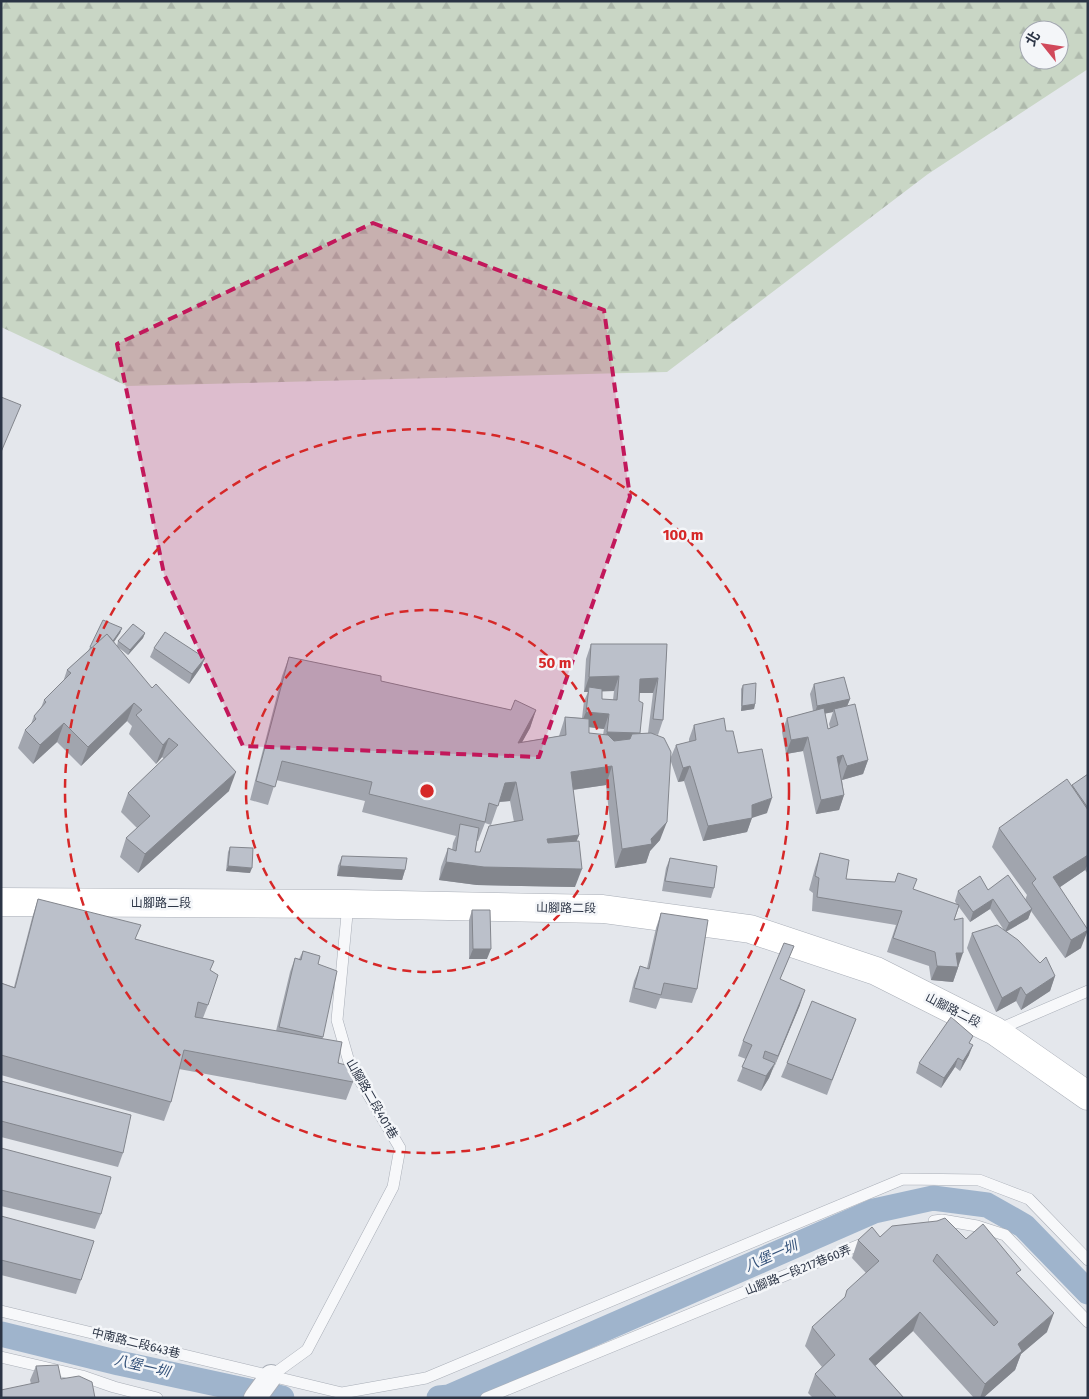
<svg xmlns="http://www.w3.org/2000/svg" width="1089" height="1399" viewBox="0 0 1089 1399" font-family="'Fira Sans','Noto Sans TC',sans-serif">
<defs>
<pattern id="forest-firs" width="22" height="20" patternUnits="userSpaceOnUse" patternTransform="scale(1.25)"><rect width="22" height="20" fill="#c9d6c5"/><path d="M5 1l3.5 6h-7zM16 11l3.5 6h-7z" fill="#adb8ab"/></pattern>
</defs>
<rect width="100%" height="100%" fill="#e4e7ec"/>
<path fill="url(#forest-firs)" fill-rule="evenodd" d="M1 1H1088V69L928 174 667 372 127 386 1 327ZM1029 30H1059V60H1029Z"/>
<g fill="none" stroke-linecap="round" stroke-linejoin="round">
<g stroke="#9fb4cc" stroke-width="25">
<polyline points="1,1334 119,1363 282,1398"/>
<polyline points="439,1398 449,1397 874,1211 933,1198 987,1205 1024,1226 1088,1292"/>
</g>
<defs>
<g id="service">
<polyline points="997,1030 1088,991"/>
<polyline points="934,1221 942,1220 977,1226 1005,1235 1088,1322"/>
<polyline points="1,1311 342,1393 426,1378 903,1179 979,1180 1029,1199 1088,1260"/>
<polyline points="1,1357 82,1376 114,1387 157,1398"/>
<polyline points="271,1376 307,1350 393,1187 400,1148 349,1062 337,1020 348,904"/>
<polyline points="486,1398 869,1241"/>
</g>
<polyline id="minor" points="255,1398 271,1376"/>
<polyline id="secondary" points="1,902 348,904 603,909 750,929 876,971 995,1031 1088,1096"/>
</defs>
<use href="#service" stroke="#a9aeb7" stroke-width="12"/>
<use href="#minor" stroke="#a9aeb7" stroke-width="24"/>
<use href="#secondary" stroke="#a9aeb7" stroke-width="29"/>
<use href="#service" stroke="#f7f8fa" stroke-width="11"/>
<use href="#minor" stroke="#f7f8fa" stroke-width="22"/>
<use href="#secondary" stroke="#fff" stroke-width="28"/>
</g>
<g fill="#a1a5ae" fill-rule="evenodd">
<polygon points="122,628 120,633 114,642 117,646 118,641 145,633 143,638 128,655 118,647 229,791 138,873 120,857 126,838 137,828 121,812 128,793 164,759 162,757 156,764 129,734 132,726 127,721 81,766 57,742 33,764 18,748 25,730 31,724 34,716 41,708 44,700 63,682 67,670 88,651 90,647"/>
<path d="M591 644H667L663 720 658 735 654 734 660 840 650 851 646 863 615 868 606 785 573 790 579 835 576 842 575 887 477 885 439 880 441 867 448 848 452 850 453 843 456 836 362 812 365 801 276 780 268 805 250 800 282 676 289 657 381 681 511 710H536L530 728 522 742 559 736 565 717 582 718 584 701 588 692H584L586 659ZM602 691H614L613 700 602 699ZM639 693H653L648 733 639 734ZM589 727 604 729 603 735 589 733ZM510 801 514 822 489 826 480 852H475L477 841H478L485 823 491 825 499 802Z"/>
<polygon points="154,648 205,658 201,667 189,684 150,657"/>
<path d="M814 684 850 699 847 706 868 760 863 774 842 780 844 795 839 810 816 814 803 751 786 754 782 732 787 718 813 711 810 694ZM833 712 829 724 830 728 828 729 825 713Z"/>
<polygon points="743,685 755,704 754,709 741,711 741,689"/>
<polygon points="694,725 726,731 738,753 767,813 752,817 747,832 703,841 684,781 678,782 670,759 676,745 689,742 689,739"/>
<polygon points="1088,774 1088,874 1085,870 1060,887 1081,948 1065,958 1031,911 1028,919 1006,932 1055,976 1050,991 1021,1010 1016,1001 996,1012 967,948 972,933 1004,930 990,909 970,922 959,907 954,920 958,968 953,982 931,980 929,966 887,952 896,925 812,911 813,893 809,890 815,868 820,853 846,879 895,882 898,873 913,889 957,905 955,901 958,891 988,890 1025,900 1027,895 992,847 999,828 1072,786"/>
<polygon points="230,847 250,873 226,871 228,852"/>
<polygon points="342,856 405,870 402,880 337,876 338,866"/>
<polygon points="670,858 714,888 711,898 662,891 666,868"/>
<polygon points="38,899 136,939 214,961 210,970 208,1005 203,1018 276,1031 290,972 295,958 299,959 303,951 318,964 323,1037 322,1039 353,1082 346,1100 179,1069 171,1102 164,1121 1,1075 1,983 14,987 32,918"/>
<polygon points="472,910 487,959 469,959 469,920"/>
<polygon points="661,913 697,989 692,1003 660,998 656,1009 629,1002 634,981 640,966 647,968 656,928"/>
<polygon points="794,946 780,979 800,1005 769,1078 761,1091 737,1081 746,1059 738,1056 743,1041"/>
<polygon points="856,1019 827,1095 781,1077 787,1063"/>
<polygon points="970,1043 969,1055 960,1071 955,1067 941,1088 916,1073 919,1063"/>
<polygon points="1,1081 123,1153 118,1167 1,1137"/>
<polygon points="1,1148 101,1214 95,1229 1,1206"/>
<polygon points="1,1216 81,1280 76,1294 1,1275"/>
<polygon points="880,1237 966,1239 1019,1276 1047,1332 1021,1354 1015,1370 983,1398 974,1398 913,1331 875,1366 904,1398 813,1398 808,1393 815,1374 822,1367 805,1346 812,1327 845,1298 866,1273 852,1258 858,1240"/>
<polygon points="36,1366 61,1379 31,1384 30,1380"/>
</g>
<g fill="#83868d">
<polygon points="122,628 120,633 103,657 105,652"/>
<polygon points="145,633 143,638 128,655 130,650"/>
<polygon points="205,658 201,667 189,684 192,674"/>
<polygon points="619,676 614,691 589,692 589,687 588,692 584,692 589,677"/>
<polygon points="658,678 653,693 634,693 640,679"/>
<polygon points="850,699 846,709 834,709 833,712 814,716 817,706"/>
<polygon points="134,703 127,721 81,766 88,747"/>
<polygon points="755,704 754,709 741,711 742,706"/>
<polygon points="536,710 530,728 511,762 518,743"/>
<polygon points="586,712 609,714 604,729 580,726"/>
<polygon points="64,723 57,742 33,764 40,745"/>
<polygon points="607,732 640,733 634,747 602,747"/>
<polygon points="808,737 803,751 786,754 791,740"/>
<polygon points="169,738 162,757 156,764 163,745"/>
<polygon points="843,755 838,769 837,757"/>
<polygon points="868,760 863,774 842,780 847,766"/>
<polygon points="612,766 606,785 564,791 571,772"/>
<polygon points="690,766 684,781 678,782 683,768"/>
<polygon points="236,772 229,791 138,873 145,854"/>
<polygon points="516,782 510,801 498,802 505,783"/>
<polygon points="844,795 839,810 816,814 821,800"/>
<polygon points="772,798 767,813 749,819 752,818 747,832 703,841 708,826 752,805"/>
<polygon points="667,822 660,840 650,851 646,863 615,868 622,849 651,839"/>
<polygon points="579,835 572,853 540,857 547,839"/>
<polygon points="1088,855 1088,864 1085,870 1047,896 1053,877"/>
<polygon points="446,862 582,869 575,887 477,885 439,880"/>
<polygon points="228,866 252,868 250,873 226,871"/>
<polygon points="340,866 405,870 402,880 337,876"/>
<polygon points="993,899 990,909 970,922 973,912"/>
<polygon points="1032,909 1028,919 1005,932 1009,923"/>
<polygon points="1088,930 1081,948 1065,958 1071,940"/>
<polygon points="473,949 491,949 487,959 469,959"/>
<polygon points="956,953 963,953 953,982 931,980 937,966"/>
<polygon points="1055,976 1050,991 1021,1010 1026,995"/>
<polygon points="1021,987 1016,1001 996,1012 1002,998"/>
<polygon points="805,990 800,1005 773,1070 778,1056"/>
<polygon points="973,1045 969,1055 960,1071 963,1061"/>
<polygon points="958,1058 955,1067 941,1088 944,1078"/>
<polygon points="775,1063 769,1078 761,1091 766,1076"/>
<polygon points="920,1312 913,1331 862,1378 869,1359"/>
<polygon points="1054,1313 1047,1332 1021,1354 1015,1370 983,1398 980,1398 985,1384 1018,1344"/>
</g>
<g fill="#bbc0ca" stroke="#83868d" fill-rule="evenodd">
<polygon points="1,397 21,405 1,452"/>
<polygon points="103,620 122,628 113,641 107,634 92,648 90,647"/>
<polygon points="133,624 145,633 130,650 118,641"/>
<polygon points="165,632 205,658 192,674 154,648"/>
<polygon points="107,634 152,688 156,684 236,772 145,854 126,838 150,816 128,793 178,745 169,738 163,745 136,715 142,710 134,703 88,747 64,723 40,745 25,730 36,719 34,716 46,702 44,700 71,673 67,670"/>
<polygon points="591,644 667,644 663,720 653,719 658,678 640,679 639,701 643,703 640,733 607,732 609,714 586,712 589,687 602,689 602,699 617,700 619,676 589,677"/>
<polygon points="289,657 381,676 381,681 511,710 515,700 536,710 518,743 566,735 565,717 589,719 589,733 608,735 614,741 630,739 632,734 651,733 664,738 671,752 667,822 651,839 652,844 622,849 612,766 571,772 579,835 547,839 548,843 579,841 582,869 484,867 446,862 448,848 456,851 460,824 479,828 475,852 480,852 489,826 523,820 516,782 505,783 498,806 489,803 485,822 369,794 372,782 282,761 275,787 256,781"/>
<polygon points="844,677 850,699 817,706 814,684"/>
<polygon points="756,683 755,704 742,706 743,685"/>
<polygon points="855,704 868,760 847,766 843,755 837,757 844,795 821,800 808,737 791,740 787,718 824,708 828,729 838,725 834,709"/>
<polygon points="724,718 726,731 733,731 738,753 762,749 772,798 752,805 752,818 708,826 690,766 683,768 676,745 696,740 694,725"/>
<polygon points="1088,774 1088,808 1072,785"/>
<polygon points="1067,779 1088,810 1088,855 1053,877 1088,930 1071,940 1032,883 1036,879 999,828"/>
<polygon points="230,847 253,848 252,868 228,866"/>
<polygon points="820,853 849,860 846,879 895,882 898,873 917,879 913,889 959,905 954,920 963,918 963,953 956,953 958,967 937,966 935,952 893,938 902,911 817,897 819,878 815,876"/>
<polygon points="342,856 407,858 405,870 340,866"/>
<polygon points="670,858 717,866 714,888 665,881"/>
<polygon points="1008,875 1032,909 1009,923 993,899 973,912 958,891 980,876 988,890"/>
<polygon points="38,899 141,925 135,939 214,961 210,970 218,975 208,1005 198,1002 195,1017 342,1042 338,1063 354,1067 353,1082 184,1050 171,1102 1,1055 1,983 15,988"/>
<polygon points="472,910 490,910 491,949 473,949"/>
<polygon points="661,913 708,920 697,989 664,983 661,995 634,988 640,966 649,969"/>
<polygon points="997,925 1018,940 1040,963 1046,957 1055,976 1026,995 1021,987 1002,998 972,933"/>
<polygon points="784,943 794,946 780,979 805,990 778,1056 765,1051 763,1058 775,1063 766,1076 742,1067 752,1045 743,1041"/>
<polygon points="303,951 320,956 318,964 337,971 323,1037 279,1027 295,958 301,960"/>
<polygon points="812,1001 856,1019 832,1080 787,1063"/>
<polygon points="951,1017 973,1036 969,1043 973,1045 963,1061 958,1058 944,1078 919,1063"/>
<polygon points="1,1081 131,1115 123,1153 1,1121"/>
<polygon points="1,1148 111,1177 101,1214 1,1190"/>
<polygon points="1,1216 94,1241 81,1280 1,1260"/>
<path d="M945 1218 966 1239 983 1224 1021 1270 1016 1273 1054 1313 1018 1344 1022 1351 985 1384 920 1312 869 1359 904 1398H836V1397L815 1374 835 1355 812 1327 845 1297 847 1290 879 1261 858 1240 872 1227 880 1237 892 1226 937 1221ZM937 1254 998 1322 994 1326 933 1261Z"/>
<polygon points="58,1365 61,1379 79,1376 92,1382 95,1398 1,1398 1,1390 39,1382 36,1366"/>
</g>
<path fill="#c2185b" fill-opacity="0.2" stroke="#c2185b" stroke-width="4" stroke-dasharray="10 6" stroke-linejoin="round" d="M373 223 604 310 630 497 539 757 243 746 164 574 117 344Z"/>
<g fill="none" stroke="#d62828" stroke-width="2.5" stroke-dasharray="9 6">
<circle cx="427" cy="791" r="181"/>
<circle cx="427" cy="791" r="362"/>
</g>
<g text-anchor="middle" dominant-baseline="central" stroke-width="5" stroke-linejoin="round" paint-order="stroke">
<g font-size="12" fill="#2b3445" stroke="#f4f6f9">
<text x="161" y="903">山腳路二段</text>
<text transform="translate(566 908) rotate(1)">山腳路二段</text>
<text transform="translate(953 1010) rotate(27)">山腳路二段</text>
<text transform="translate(372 1099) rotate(60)">山腳路二段401巷</text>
<text transform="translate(798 1270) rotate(-22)">山腳路一段217巷60弄</text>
<text transform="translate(136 1343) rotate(14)">中南路二段643巷</text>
</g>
<g font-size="14" font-style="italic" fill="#34527a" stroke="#f4f6f9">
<text transform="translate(771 1256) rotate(-24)">八堡一圳</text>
<text transform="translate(142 1366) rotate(13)">八堡一圳</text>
</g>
</g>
<circle cx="427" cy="791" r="8" fill="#d62828" stroke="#f4f6f9" stroke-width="2.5"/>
<g font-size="15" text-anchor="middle" font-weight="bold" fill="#d62828" stroke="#f4f6f9" stroke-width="5" stroke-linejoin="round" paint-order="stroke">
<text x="683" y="540">100 m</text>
<text x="555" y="668">50 m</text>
</g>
<rect width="1089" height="1399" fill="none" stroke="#2b3445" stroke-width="5"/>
<g transform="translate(1044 45) rotate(300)"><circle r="24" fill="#f4f6f9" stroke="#a4a8b1"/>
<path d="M0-4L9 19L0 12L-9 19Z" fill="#d1495b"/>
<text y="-8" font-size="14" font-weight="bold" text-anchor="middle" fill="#2b3445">北</text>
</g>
</svg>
